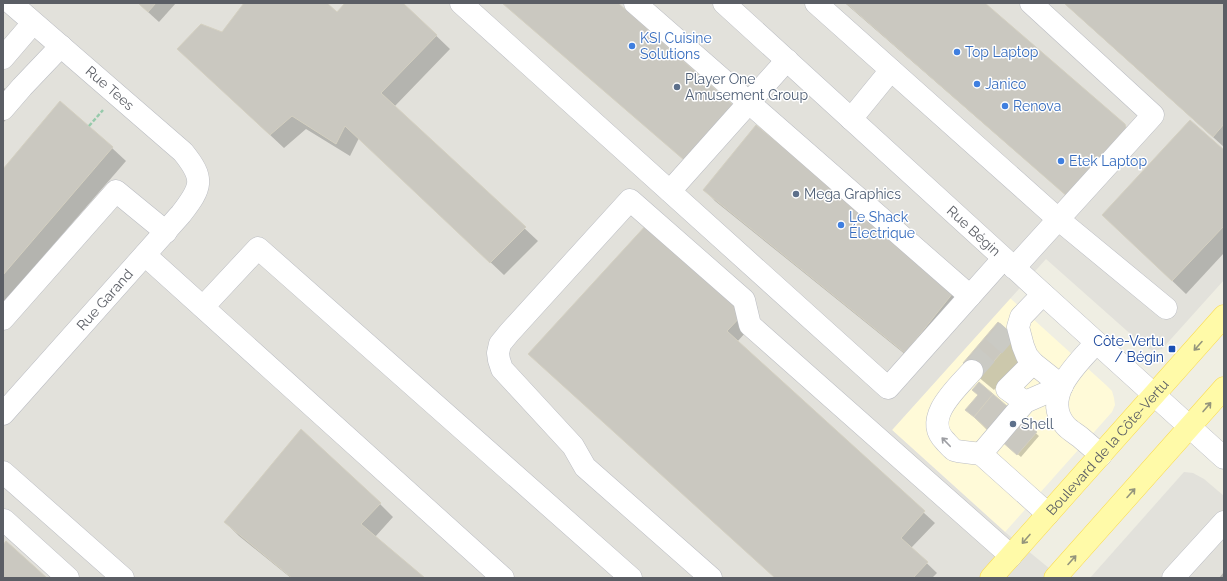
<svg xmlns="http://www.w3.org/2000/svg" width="1227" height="581" viewBox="0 0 1227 581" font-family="Raleway,sans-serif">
<rect width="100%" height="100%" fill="#efeee3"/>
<polygon fill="#fffad8" points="1010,298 1106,385 1112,391 1114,398 1115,405 1112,412 1005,532 892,430"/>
<g fill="#e2e1db">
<polygon points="3,3 1224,3 1224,280 1162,349 1153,351 1144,346 1046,259 892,430 1005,532 1061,578 3,578"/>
<polygon points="1184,472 1193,473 1204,479 1224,496 1224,578 1090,578"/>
</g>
<g fill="#0003">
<polygon points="138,3 176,3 159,22"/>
<polygon points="245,3 326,3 337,13 346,3 402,3 450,49 394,107 538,241 504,275 359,138 350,156 306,129 284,148 192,62 222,33"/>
<polygon points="845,3 984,3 1124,125 1135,136 1080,207"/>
<polygon points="1064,3 1224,3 1224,147"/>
<polygon points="3,87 20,103 3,123"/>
<polygon points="112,148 126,161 3,303 3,170"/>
<polygon points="1224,151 1224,253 1186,294 1117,228"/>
<polygon points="705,190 967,299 916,363 715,201"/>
<polygon points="648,224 755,322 737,342 935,523 911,548 937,573 932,578 776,578"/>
<polygon points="998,324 1028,351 994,390 977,376"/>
<polygon points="979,384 1039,436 1021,457 988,429 987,430 967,410 979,396"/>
<polygon points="380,504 393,517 375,537 423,578 291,578 239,536 225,522"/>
<polygon points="1224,572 1224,578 1219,578"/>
</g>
<g fill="#cac8c0" stroke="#d4d0c1">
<polygon points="138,3 156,3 148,12"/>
<polygon points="244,3 327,3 337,12 345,3 403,3 437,35 381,93 526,227 490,263 345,126 336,144 292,116 270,135 177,49 201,24 222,32"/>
<polygon points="502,3 618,3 733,105 684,160"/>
<polygon points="846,3 985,3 1125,124 1128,134 1069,198"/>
<polygon points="1064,3 1224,3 1224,124 1213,137"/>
<polygon points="60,101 113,147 3,275 3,169"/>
<polygon points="1190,120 1224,150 1224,226 1172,281 1102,215"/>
<polygon points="756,125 957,288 905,353 703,190"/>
<polygon points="648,223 746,311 727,331 925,511 901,538 928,562 913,578 775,578 528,354"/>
<polygon points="998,322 1015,337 980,377 963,363"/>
<polygon points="979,382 993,394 974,417 965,410 978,395 972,390"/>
<polygon points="993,394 1037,432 1017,455 974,417"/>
<polygon points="301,429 381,503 361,524 425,578 292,578 224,522"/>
<polygon points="6,541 47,578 3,578 3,545"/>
</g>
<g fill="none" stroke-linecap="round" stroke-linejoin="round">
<polyline stroke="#cacac4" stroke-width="22" stroke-dasharray="22 11" stroke-linecap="butt" points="972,371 1008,330"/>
<defs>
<g id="minor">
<polyline points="461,3 888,388 1003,259"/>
<polyline points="635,3 970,296"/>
<path id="s1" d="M724 3 1043 294 1224 458"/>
<polyline points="816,3 1058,219 1166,308"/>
<polyline points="3,58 33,23"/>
<polyline points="3,109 22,87 61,46"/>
<polyline points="851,119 891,70"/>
<polyline points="670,191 787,60"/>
<polyline points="145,255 503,578"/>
<polyline points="1014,268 1153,115 1031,3"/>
<polyline points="1043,294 1021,317 1018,327 1023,346 1027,356 1033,363 1062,386 1025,402 981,454 1048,514"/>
<polyline points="203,307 258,248 631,578"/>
<polyline points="3,319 116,191 166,232"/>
<path d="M1096 343C1078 363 1041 396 1065 425 1069 430 1075 433 1080 437 1087 443 1094 449 1101 455"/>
<path d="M972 371C957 388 922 418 945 441 947 443 951 448 954 450 959 452 975 453 981 454"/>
<polyline points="1025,402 1007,389 1033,363"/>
<path id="s2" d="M3 414 181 214C202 187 205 179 183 152L11 3"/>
<polyline points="3,472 123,578"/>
<polyline points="4,520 68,578"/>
<polyline points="711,578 585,467 573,446 502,369 499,360 498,353 500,344 509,333 630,200 744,300 750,325 1011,556"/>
<polyline points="1173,578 1224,522"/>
</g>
<g id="major">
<path id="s3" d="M991 578 1224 316"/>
<polyline points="1055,578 1224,388"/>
</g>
</defs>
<use href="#minor" stroke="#bbbdc3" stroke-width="23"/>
<use href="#major" stroke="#fadc51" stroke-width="23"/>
<polyline stroke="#96caab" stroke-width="2.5" stroke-dasharray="4 2" stroke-linecap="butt" points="89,126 103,110"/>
<use href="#minor" stroke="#fff" stroke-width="22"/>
<use href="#major" stroke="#fffaa8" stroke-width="22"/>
</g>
<defs><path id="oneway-shaft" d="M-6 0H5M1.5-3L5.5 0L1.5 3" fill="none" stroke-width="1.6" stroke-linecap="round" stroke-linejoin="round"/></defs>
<g stroke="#94957c">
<use href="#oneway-shaft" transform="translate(1198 346) rotate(132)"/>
<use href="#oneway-shaft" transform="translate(1207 407) rotate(-49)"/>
<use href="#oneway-shaft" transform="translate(1131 493) rotate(-48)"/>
<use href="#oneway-shaft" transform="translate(1026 539) rotate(131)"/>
<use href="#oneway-shaft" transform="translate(1072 560) rotate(-48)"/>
</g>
<use stroke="#9d9ea3" href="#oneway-shaft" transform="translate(946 442) rotate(-134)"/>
<g fill="#3f7fe0" stroke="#fff" stroke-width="1.5">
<circle cx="632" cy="46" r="4"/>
<circle cx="957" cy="52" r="4"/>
<circle cx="977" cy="84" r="4"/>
<circle cx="1005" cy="106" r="4"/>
<circle cx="1061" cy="161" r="4"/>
<circle cx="841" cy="225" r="4"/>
</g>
<g fill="#5c6f8a" stroke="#fff" stroke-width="1.5">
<circle cx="677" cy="87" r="4"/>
<circle cx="796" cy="194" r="4"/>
<circle cx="1013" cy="424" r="4"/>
</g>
<rect fill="#1a4fb4" stroke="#fff" stroke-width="1.5" x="1168" y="345" width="8" height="8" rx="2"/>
<g text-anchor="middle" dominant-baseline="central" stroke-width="3" stroke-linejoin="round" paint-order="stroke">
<g font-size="14" fill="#366cbe" stroke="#fff" text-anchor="start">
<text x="640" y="38">KSI Cuisine<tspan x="640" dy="16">Solutions</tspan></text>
<text x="965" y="52">Top Laptop</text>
<text x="985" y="84">Janico</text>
<text x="1013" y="106">Renova</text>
<text x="1069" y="161">Etek Laptop</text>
<text x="849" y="217">Le Shack<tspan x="849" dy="16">Électrique</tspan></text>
</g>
<g font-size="14" fill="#4e5e75" stroke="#fff" text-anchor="start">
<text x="685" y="79">Player One<tspan x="685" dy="16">Amusement Group</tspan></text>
<text x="804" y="194">Mega Graphics</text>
<text x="1021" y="424">Shell</text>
</g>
<g font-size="14" fill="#5b5e65" stroke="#fff">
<text transform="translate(110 88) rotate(41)">Rue Tees</text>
<text stroke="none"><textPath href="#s1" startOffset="338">Rue Bégin</textPath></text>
<text stroke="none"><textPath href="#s2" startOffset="153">Rue Garand</textPath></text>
<text stroke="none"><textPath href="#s3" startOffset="175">Boulevard de la Côte-Vertu</textPath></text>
</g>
<g font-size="14" fill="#164399" stroke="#fff" text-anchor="end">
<text x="1164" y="341">Côte-Vertu<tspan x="1164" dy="16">/ Bégin</tspan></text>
</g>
</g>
<rect width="1227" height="581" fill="none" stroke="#5b5e65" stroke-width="8"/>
</svg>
